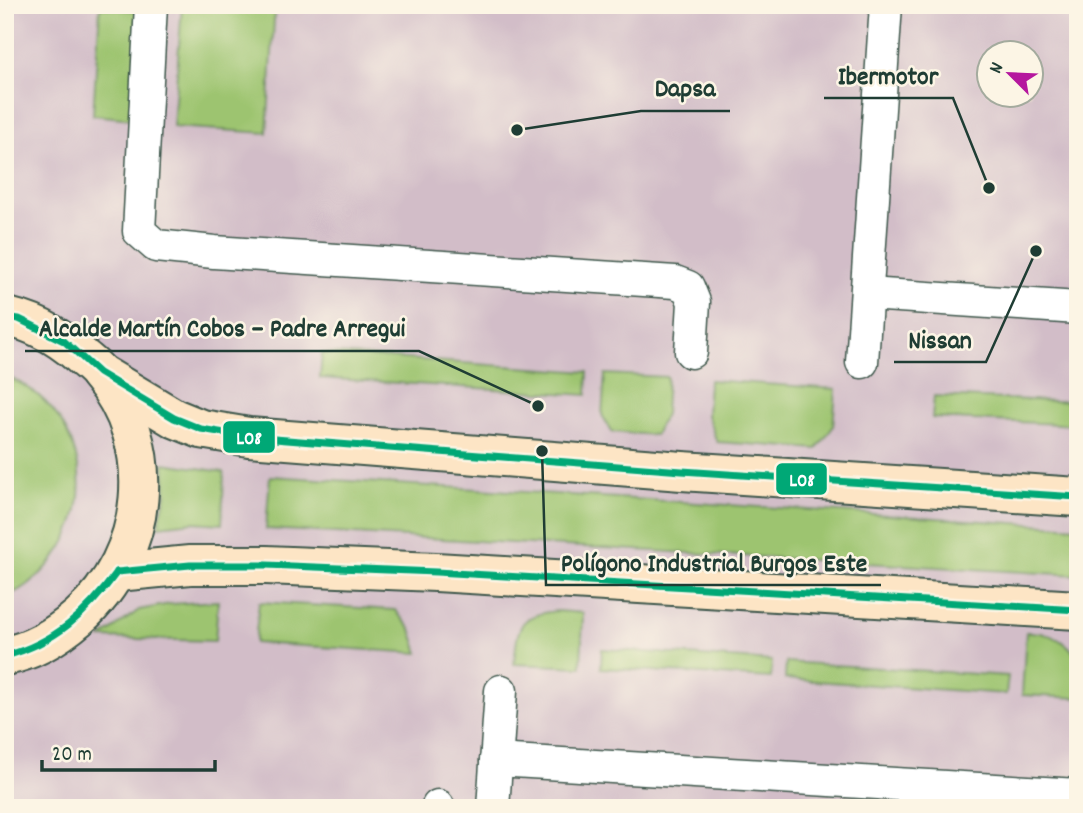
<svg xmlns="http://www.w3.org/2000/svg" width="1083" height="813" viewBox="0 0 1083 813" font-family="Dekko,sans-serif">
<rect width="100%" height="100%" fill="#fcf5e5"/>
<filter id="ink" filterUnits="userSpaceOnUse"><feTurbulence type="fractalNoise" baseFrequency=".0143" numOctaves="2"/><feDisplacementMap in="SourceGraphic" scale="14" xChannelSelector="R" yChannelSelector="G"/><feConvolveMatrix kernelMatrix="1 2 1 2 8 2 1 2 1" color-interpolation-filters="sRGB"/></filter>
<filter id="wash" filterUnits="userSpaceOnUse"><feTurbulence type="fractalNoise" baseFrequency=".00686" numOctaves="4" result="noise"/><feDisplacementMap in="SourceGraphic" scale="28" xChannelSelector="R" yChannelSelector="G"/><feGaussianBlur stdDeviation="1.57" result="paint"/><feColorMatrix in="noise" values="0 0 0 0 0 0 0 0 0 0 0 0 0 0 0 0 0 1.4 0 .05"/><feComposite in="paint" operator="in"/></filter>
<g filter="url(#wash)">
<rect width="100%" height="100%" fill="#f1eacf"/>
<path fill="#d2bdc8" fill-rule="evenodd" d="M5 5H1078V808H5ZM988 52H1030V94H988Z"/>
<g fill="#9dc470" stroke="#5e8052" stroke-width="2">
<polygon points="182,5 275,5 267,133 173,127"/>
<polygon points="100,7 139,11 132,119 93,115"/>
<polygon points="322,353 588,372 587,395 320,378"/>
<polygon points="605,374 667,377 665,414 655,435 612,432 602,415"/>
<path d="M5 376C81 405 103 500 52 561 39 577 25 590 5 596Z"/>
<polygon points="709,380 836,389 833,427 817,449 717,442 707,415"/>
<polygon points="934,396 1078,402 1078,425 932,418"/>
<polygon points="164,463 224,472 222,524 193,522 158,526 166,494"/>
<polygon points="270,476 1078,527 1078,575 266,529"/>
<polygon points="218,601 215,641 101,638 139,610 170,604"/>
<polygon points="259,602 395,610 411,629 419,653 255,643"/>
<path d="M558 611 583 613 581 667 514 664C518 627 517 614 558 611Z"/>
<path d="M1026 632C1045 631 1070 640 1077 659 1081 670 1078 687 1078 698L1022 695Z"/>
<polygon points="602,649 772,661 771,678 601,668"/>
<polygon points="786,662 1008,676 1006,694 785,679"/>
</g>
</g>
<g filter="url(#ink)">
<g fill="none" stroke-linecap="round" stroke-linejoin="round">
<defs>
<g id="service">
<polyline points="151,5 139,231 156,246 214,252 675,282 688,287 694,302 691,352"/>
<polyline points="868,294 1078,308"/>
<polyline points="862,362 886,5"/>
<polyline points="496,760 1078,795"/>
<polyline points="438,808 438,806"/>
<polyline points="493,808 501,691"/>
</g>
<g id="secondary">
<path d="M5 317C32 321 59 337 80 355 86 361 94 366 99 373 161 445 149 555 79 617 58 635 33 651 5 656"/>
<polyline points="99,373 174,418 201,429 249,437 682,471 1078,497"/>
<polyline points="117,572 190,565 266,565 436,572 1078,610"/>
</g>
</defs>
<use href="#service" stroke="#3e574b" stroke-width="35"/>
<use href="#secondary" stroke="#3e574b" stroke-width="42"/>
<use href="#service" stroke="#fff" stroke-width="32"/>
<use href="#secondary" stroke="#fde5c5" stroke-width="38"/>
<defs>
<g id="bus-1">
<polyline points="5,317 19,319 64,341 99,373 174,418 201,429 249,437 682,471 1078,497"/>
<polyline points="117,572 190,565 266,565 436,572 1078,610"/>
<path d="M5 656C55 643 87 613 117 572"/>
</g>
</defs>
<use href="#bus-1" stroke="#fcf5e5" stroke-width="12"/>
<use href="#bus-1" stroke="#00a876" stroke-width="7"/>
</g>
</g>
<path fill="none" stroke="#1f3d34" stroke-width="2.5" d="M989 188L953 98H824M517 130L641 111H730M538 406L419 351H25M1036 251L986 362H894M542 451L546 585H881"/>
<g fill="#1f3d34" stroke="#fcf5e5" stroke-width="2.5">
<circle cx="989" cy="188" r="7"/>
<circle cx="517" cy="130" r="7"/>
<circle cx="538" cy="406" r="7"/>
<circle cx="1036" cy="251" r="7"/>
<circle cx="542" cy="451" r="7"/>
</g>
<g font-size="26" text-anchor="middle" font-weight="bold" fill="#1f3d34" stroke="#fcf5e5" stroke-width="5" stroke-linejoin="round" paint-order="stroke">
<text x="888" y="84">Ibermotor</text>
<text x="685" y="96">Dapsa</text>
<text x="222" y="336">Alcalde Martín Cobos – Padre Arregui</text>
<text x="940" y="348">Nissan</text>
<text x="714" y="571">Polígono Industrial Burgos Este</text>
</g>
<g stroke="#fcf5e5" stroke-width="2.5">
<rect x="222" y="420" width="54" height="34" rx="7" fill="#00a876"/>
<rect x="775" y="462" width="53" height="34" rx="7" fill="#00a876"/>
</g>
<g font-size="19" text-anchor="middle" font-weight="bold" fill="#fff">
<text x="249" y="444">L08</text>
<text x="802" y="486">L08</text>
</g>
<rect width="1083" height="813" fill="none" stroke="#fcf5e5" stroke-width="28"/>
<g transform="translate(1010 74) rotate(294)"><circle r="33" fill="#fcf5e5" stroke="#a4ab9e" stroke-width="2"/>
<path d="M0-5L12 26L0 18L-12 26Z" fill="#b5179e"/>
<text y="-10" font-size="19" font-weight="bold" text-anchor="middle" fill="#1f3d34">N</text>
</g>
<path d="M42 760v10h173v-10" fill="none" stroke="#1f3d34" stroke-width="3.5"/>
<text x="52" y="760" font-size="21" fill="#1f3d34" stroke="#fcf5e5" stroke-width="5" paint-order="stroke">20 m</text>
</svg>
